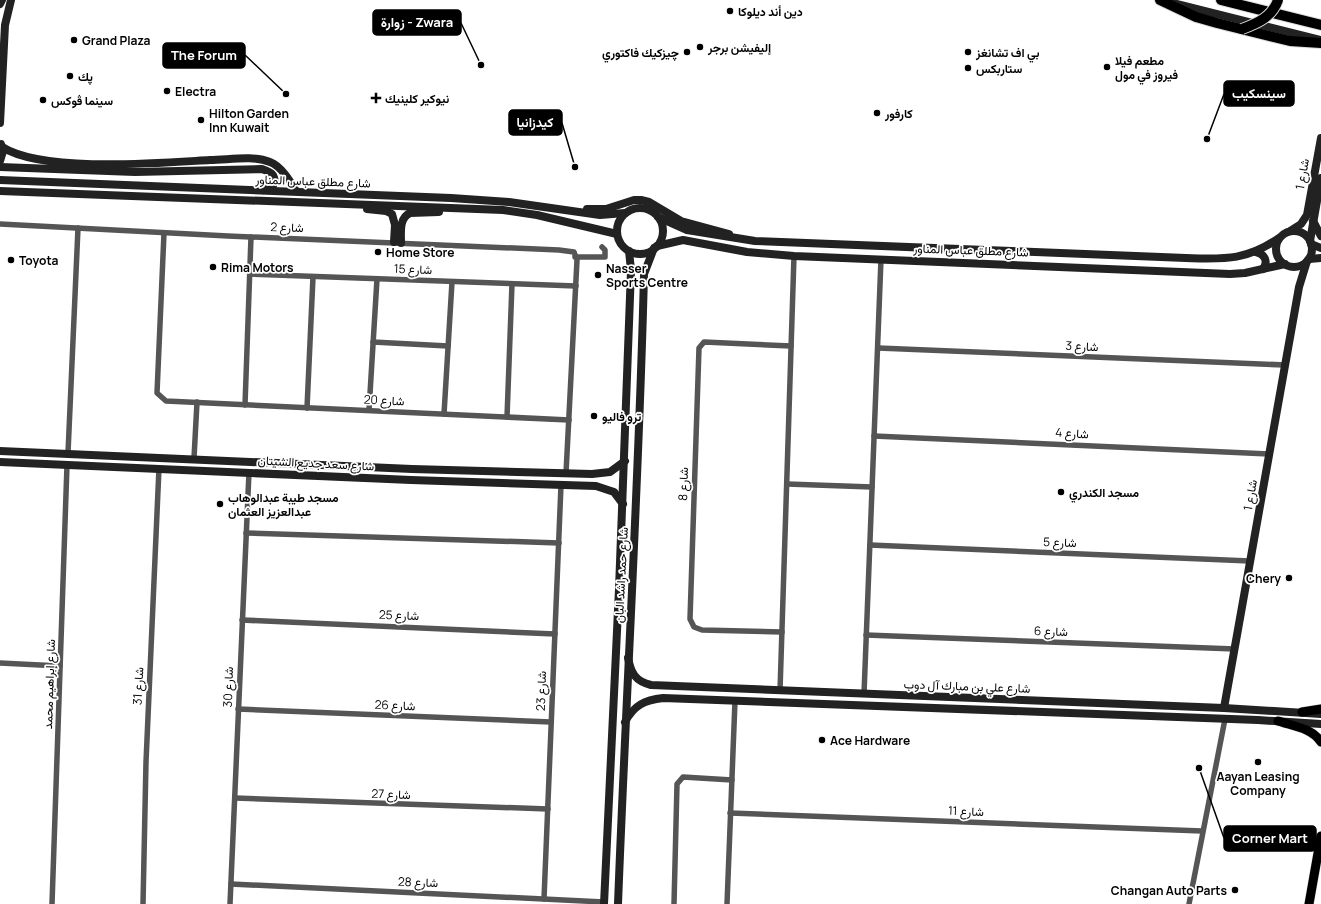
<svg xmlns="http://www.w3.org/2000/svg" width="1321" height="904" viewBox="0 0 1321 904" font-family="Manrope,Vazirmatn,sans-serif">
<rect width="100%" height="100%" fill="#fff"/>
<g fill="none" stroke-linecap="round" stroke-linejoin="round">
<defs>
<g id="primary">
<polyline points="1302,712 1321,709"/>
<path d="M1278 721C1293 726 1312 728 1321 742"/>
<polyline points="1309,904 1321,836"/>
</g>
<g id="highway">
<polyline points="1160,0 1196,17 1217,23 1290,41 1321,43"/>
<polyline points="1221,0 1321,25"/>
</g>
</defs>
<use href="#primary" stroke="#dbdbdb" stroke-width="10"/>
<use href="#highway" stroke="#dbdbdb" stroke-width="12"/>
<g stroke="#555" stroke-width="5.5">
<polyline points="0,224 228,236 559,250 574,252 577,260 566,473"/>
<polyline points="164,233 157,393 166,401 569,420"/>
<polyline points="575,257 605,257 605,250 602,247"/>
<polyline points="250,274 576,286"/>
<polyline points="373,342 448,346"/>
<polyline points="878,348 1285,365"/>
<polyline points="245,405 251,237"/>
<polyline points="307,408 313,277"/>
<polyline points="369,410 377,279"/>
<polyline points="444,414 452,282"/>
<polyline points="507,417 512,284"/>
<polyline points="874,436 1269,454"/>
<polyline points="68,453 78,228"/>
<polyline points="194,458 197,402"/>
<polyline points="787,484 872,487"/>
<polyline points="246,533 559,543"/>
<polyline points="870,545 1250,561"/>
<polyline points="242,620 555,634"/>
<polyline points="782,632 702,630 694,627 690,619 699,348 704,342 791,346"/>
<polyline points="866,635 1235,649"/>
<polyline points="0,663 60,666"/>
<polyline points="780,691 794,256"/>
<polyline points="864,694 881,259"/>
<polyline points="238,709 551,722"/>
<polyline points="235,798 548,809"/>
<polyline points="730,813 1202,831"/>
<polyline points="231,884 604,902"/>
<polyline points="544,899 561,485"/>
<polyline points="52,904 67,465"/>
<polyline points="143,904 146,762 159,468"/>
<polyline points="230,904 249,472"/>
<polyline points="674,904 677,784 683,777 732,780"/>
<polyline points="727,904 735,701"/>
<polyline points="1189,904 1225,719"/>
</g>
<g stroke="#222" stroke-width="8">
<polyline points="1173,3 1321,40"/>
<polyline points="0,4 2,0"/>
<polyline points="0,123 5,25 11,0"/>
<path d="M2 147C43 173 159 163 210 160 228 160 253 155 270 162 281 166 290 181 296 191"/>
<polyline points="0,161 3,151 1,144"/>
<path d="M0 167 135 172 262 169C270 172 274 173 275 182L272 187 264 190"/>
<polyline points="0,180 451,198 509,202 600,215 625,213"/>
<polyline points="0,191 503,210 537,215 617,234"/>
<circle cx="640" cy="231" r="23"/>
<polyline points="367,209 386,211 392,214 395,225 394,242"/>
<polyline points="587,209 606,209 634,200 641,200 649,202 681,221 729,234"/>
<path d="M658 217 687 230 755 241 1186 258C1224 259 1246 261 1279 238"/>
<polyline points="1313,221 1321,236"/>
<polyline points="1290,231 1301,224 1307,215 1321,138"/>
<circle cx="1294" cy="249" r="18"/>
<polyline points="1310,241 1321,178"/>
<path d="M401 243C401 232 399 218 410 213L439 212"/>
<polyline points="1311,244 1321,248"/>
<polyline points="657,246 683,240 747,252 794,256 1230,274 1245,273 1285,264"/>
<path d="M1256 252C1264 254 1269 261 1263 269"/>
<polyline points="1309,259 1321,258"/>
<polyline points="0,451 412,469 592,474 610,472 625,461"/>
<polyline points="0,462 411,480 596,486 614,492 623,504"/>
<path d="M628 658C631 673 635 681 651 685L1224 708 1321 714"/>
<polyline points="1224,708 1299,287 1307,261"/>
<path d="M625 722C634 705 645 700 663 698L1258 720 1321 724"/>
<polyline points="604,904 619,589 631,270 629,251"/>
<path d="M618 904C626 694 639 484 644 274L654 248"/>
</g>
<use href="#primary" stroke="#000" stroke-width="9"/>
<use href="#highway" stroke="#000" stroke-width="10"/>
<defs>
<path id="highway-bridge" d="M1242 29C1258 23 1272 17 1278 0"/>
</defs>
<use href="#highway-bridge" stroke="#dbdbdb" stroke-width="12" stroke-linecap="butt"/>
<use href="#highway-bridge" stroke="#000" stroke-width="10"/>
</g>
<g fill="#000" stroke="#fff" stroke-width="1.5">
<circle cx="730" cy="11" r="4"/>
<circle cx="74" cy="40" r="4"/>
<circle cx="700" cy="47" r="4"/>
<circle cx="687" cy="52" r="4"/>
<circle cx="968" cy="52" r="4"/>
<circle cx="1107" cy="67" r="4"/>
<circle cx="968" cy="68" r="4"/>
<circle cx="70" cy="76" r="4"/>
<circle cx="167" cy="91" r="4"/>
<path d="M374 92h4v4h4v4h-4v4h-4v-4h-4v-4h4z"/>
<circle cx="43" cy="100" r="4"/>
<circle cx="877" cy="113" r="4"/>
<circle cx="201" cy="120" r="4"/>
<circle cx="378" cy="252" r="4"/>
<circle cx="11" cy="260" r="4"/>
<circle cx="213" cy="267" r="4"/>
<circle cx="598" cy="275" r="4"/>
<circle cx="594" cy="416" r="4"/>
<circle cx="1061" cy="492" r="4"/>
<circle cx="220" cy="504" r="4"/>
<circle cx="1289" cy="578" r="4"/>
<circle cx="822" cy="740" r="4"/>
<circle cx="1258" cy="762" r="4"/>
<circle cx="1235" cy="890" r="4"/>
</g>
<g text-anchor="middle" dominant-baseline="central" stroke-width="3.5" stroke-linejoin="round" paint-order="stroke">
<g font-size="12" font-weight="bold" fill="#000" stroke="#fff" text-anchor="start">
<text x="738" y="11">دين أند ديلوكا</text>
<text x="82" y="40">Grand Plaza</text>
<text x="708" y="47">إليفيشن برجر</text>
<text x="679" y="52" text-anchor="end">چيزكيك فاكتوري</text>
<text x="976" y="52">بي اف تشانغز</text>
<text x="1115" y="60">مطعم فيلا<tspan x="1115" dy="14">فيروز في مول</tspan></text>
<text x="976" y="68">ستاربكس</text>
<text x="78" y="76">پك</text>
<text x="175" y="91">Electra</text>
<text x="385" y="98">نيوكير كلينيك</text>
<text x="51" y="100">سينما ڤوكس</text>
<text x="209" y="113">Hilton Garden<tspan x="209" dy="14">Inn Kuwait</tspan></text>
<text x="885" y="113">كارفور</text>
<text x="386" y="252">Home Store</text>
<text x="19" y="260">Toyota</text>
<text x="221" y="267">Rima Motors</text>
<text x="606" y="268">Nasser<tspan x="606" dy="14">Sports Centre</tspan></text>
<text x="602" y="416">ترو فاليو</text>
<text x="1069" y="492">مسجد الكندري</text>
<text x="228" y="497">مسجد طيبة عبدالوهاب<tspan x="228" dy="14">عبدالعزيز العثمان</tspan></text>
<text x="1281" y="578" text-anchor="end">Chery</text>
<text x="830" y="740">Ace Hardware</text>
<text x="1258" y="776" text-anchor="middle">Aayan Leasing<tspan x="1258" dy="14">Company</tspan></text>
<text x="1227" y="890" text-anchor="end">Changan Auto Parts</text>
</g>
<g font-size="12" fill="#000" stroke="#fff">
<text transform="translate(1302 174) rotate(-80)">شارع 1</text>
<text transform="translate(313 181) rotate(2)">شارع مطلق عباس المناور</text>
<text transform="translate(287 227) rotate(2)">شارع 2</text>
<text transform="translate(971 250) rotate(2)">شارع مطلق عباس المناور</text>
<text transform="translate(413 269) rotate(2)">شارع 15</text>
<text transform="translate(1082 346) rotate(3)">شارع 3</text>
<text transform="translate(384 400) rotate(3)">شارع 20</text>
<text transform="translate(1072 433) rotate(3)">شارع 4</text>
<text transform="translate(316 463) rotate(3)">شارع سعد جديع الشيتان</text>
<text transform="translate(683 484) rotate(-88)">شارع 8</text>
<text transform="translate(1250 495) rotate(-80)">شارع 1</text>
<text transform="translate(1060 542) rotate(2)">شارع 5</text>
<text transform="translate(621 575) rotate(-87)">شارع حمد راشد البان</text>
<text transform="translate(399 615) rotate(2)">شارع 25</text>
<text transform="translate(1051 631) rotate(2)">شارع 6</text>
<text transform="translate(49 684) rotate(-88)">شارع إبراهيم محمد</text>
<text transform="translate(138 686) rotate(-87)">شارع 31</text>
<text transform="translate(967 686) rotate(2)">شارع علي بن مبارك آل دوب</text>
<text transform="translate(228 687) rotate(-88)">شارع 30</text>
<text transform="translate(541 691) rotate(-88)">شارع 23</text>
<text transform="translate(395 705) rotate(2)">شارع 26</text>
<text transform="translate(391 794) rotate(2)">شارع 27</text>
<text transform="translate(966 811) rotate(2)">شارع 11</text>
<text transform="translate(418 882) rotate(2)">شارع 28</text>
</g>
</g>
<path fill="none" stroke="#000" stroke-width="1.5" d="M481 65L461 23M286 94L245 55M1207 139L1224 94M575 167L562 123M1199 768L1224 838"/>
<g fill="#000" stroke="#fff" stroke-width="1.5">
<circle cx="481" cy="65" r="4"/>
<circle cx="286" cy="94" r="4"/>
<circle cx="1207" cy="139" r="4"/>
<circle cx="575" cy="167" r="4"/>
<circle cx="1199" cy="768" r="4"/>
</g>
<g fill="#000" stroke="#000" stroke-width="1.5">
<rect x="373" y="10" width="88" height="25" rx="4"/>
<rect x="163" y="43" width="82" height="25" rx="4"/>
<rect x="1224" y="81" width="70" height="25" rx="4"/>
<rect x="509" y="110" width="53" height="25" rx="4"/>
<rect x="1224" y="826" width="92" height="25" rx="4"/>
</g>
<g font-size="13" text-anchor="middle" font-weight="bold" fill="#fff">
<text x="417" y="27">زوارة - Zwara</text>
<text x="204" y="60">The Forum</text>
<text x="1259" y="98">سينسكيب</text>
<text x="535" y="127">كيدزانيا</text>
<text x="1270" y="843">Corner Mart</text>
</g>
</svg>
